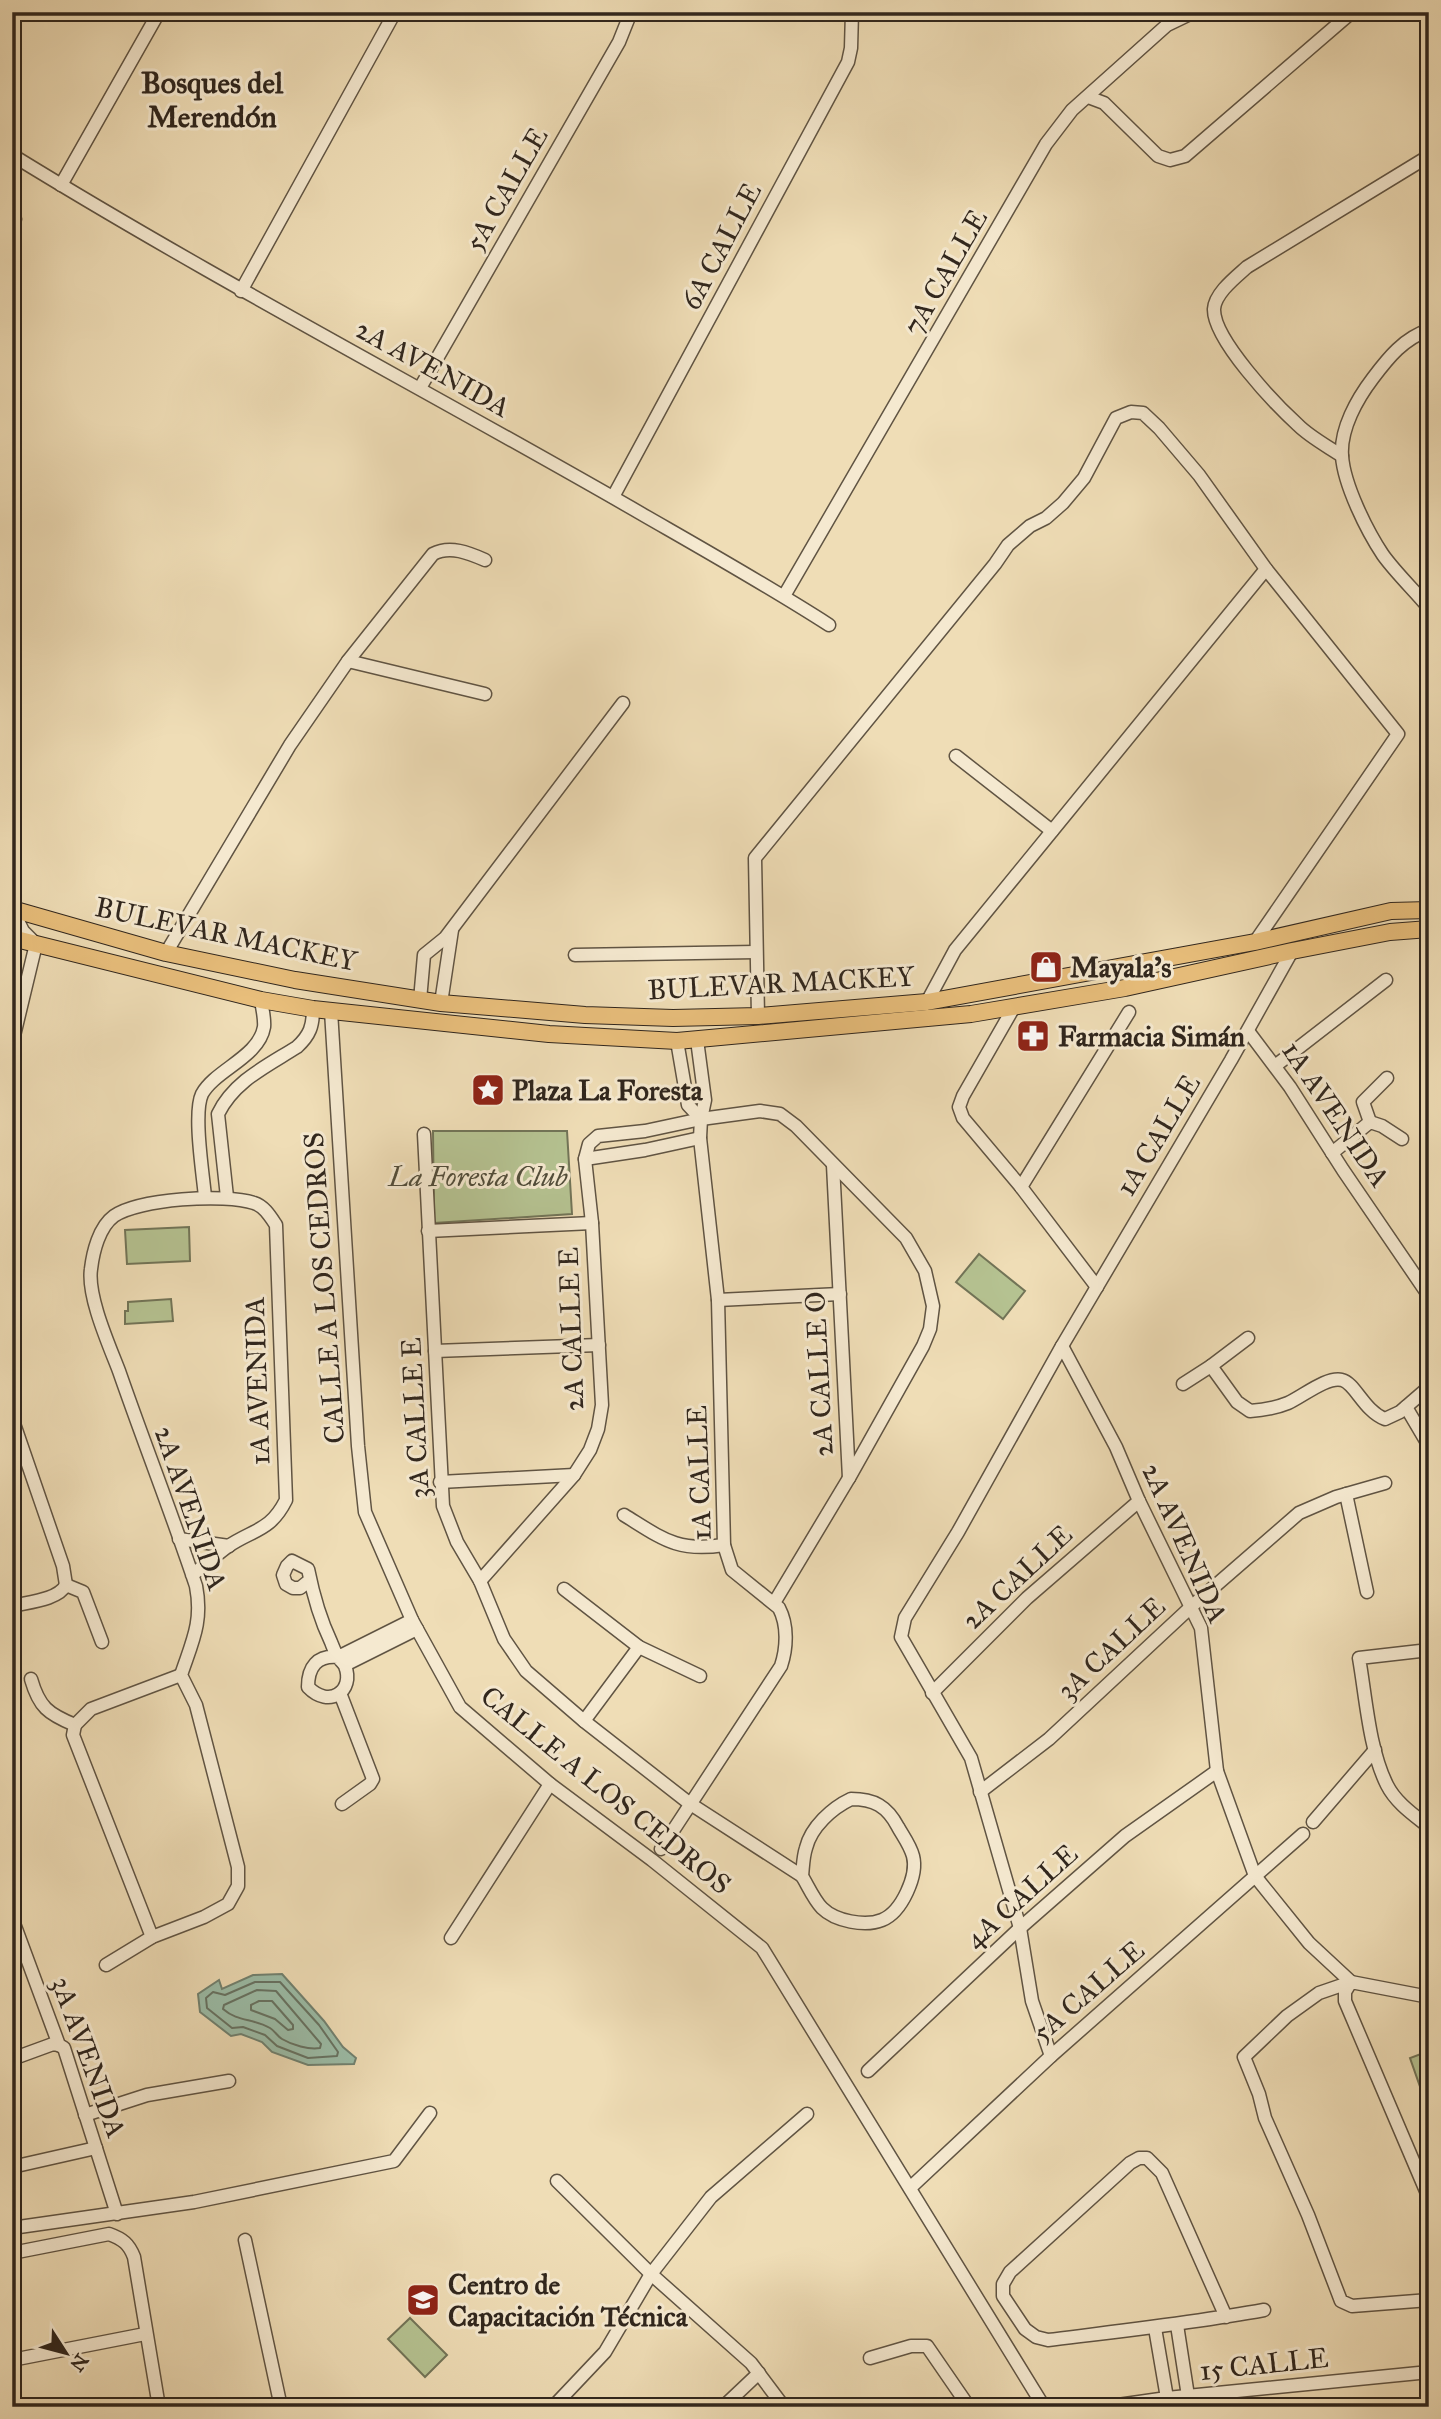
<svg xmlns="http://www.w3.org/2000/svg" width="1441" height="2419" viewBox="0 0 1441 2419" font-family="'IM FELL Great Primer',serif">
<rect width="100%" height="100%" fill="#efddb6"/>
<filter id="stains"><feTurbulence type="fractalNoise" baseFrequency=".00286" numOctaves="4"/><feColorMatrix values="0 0 0 0 .2 0 0 0 0 .09 0 0 0 0 .02 0 0 0 .5 -.17"/></filter>
<radialGradient id="worn" r=".72"><stop offset=".6" stop-color="#630" stop-opacity="0"/><stop offset="1" stop-color="#630" stop-opacity=".3"/></radialGradient>
<g fill="#b5c291" stroke="#727457" stroke-width="2">
<polygon points="433,1131 567,1131 572,1214 434,1223"/>
<polygon points="189,1227 190,1261 127,1264 125,1230"/>
<polygon points="979,1254 1025,1291 1003,1319 956,1282"/>
<polygon points="171,1299 173,1321 125,1324 125,1311 128,1311 128,1302"/>
<polygon points="1429,2051 1429,2097 1424,2098 1410,2058"/>
<polygon points="410,2318 447,2355 425,2377 388,2339"/>
</g>
<polygon fill="#9bbda8" stroke="#708170" stroke-width="2" points="282,1974 324,2021 343,2047 356,2058 354,2064 308,2065 272,2052 262,2042 241,2034 231,2036 200,2012 198,1994 219,1980 222,1989 253,1975"/>
<g fill="none" stroke-linecap="round" stroke-linejoin="round">
<g stroke="#667262" stroke-width="2">
<polygon points="255,1982 280,1982 319,2025 338,2052 337,2056 308,2058 277,2046 265,2035 243,2027 232,2028 207,2008 206,1998 213,1992 225,1995"/>
<path d="M257 1990 276 1991 321 2044 320 2048C309 2050 292 2045 282 2039 277 2036 275 2031 270 2028 252 2018 238 2022 223 2009L224 2005Z"/>
<polygon points="259,2001 272,2001 293,2025 293,2029 288,2030 275,2019 251,2010 251,2005"/>
</g>
<defs>
<g id="minor">
<polyline points="1088,97 1104,103 1158,156 1170,160 1185,156 1352,12"/>
<path d="M12 155C220 283 436 395 647 517 708 552 770 587 829 625"/>
<polyline points="61,185 159,12"/>
<polyline points="12,219 15,219"/>
<polyline points="241,291 395,12"/>
<path d="M1429 330C1404 338 1388 358 1373 378 1357 399 1340 429 1342 456 1344 485 1367 531 1383 555 1396 573 1414 590 1429 608"/>
<polyline points="420,388 619,42 631,12"/>
<path d="M1342 456C1327 446 1310 437 1298 425 1275 404 1213 339 1214 309 1215 293 1236 277 1247 267L1429 156"/>
<polyline points="613,497 848,62 851,48 852,12"/>
<polyline points="784,596 1046,144 1072,110 1167,25 1194,12"/>
<polyline points="348,661 485,694"/>
<polyline points="956,756 1052,831"/>
<polyline points="12,909 23,931 36,944 12,1044"/>
<path d="M166 953 290 745 348 661 433 554C450 545 469 553 485 560"/>
<polyline points="575,955 756,952"/>
<polyline points="420,1000 424,955 445,938 623,703"/>
<polyline points="927,1002 955,950 1266,569"/>
<polyline points="441,1003 452,930"/>
<polyline points="1014,1007 963,1096 959,1107 963,1118 1021,1187 1097,1287"/>
<polyline points="331,1011 358,1446 365,1512 412,1620 460,1707 550,1784 652,1860 762,1948 1044,2407"/>
<polyline points="758,1016 755,858 995,564 1008,545 1030,526 1046,518 1063,503 1084,478 1116,418 1131,412 1143,413 1159,428 1199,475 1266,569 1398,734 1255,942"/>
<polyline points="1248,1031 1290,1087 1343,1170 1429,1296"/>
<polyline points="677,1041 688,1105 701,1119"/>
<polyline points="1275,1066 1386,980"/>
<polyline points="1370,1122 1363,1102 1387,1078"/>
<polyline points="424,1134 443,1506 457,1542 480,1581 504,1639 526,1671 584,1721 689,1803 802,1876"/>
<polyline points="1332,1153 1370,1122 1382,1126 1402,1139"/>
<polyline points="585,1159 645,1150 700,1138"/>
<polyline points="833,1165 849,1478"/>
<polyline points="1021,1187 1129,1012"/>
<path d="M205 1197C203 1174 193 1113 202 1094 215 1070 259 1057 264 1027 265 1019 262 1008 261 1000"/>
<path d="M227 1197 218 1114C234 1081 267 1066 297 1047 310 1035 313 1026 313 1009"/>
<polyline points="428,1231 592,1223"/>
<polyline points="718,1300 840,1294"/>
<path d="M1248 1338 1211 1366 1237 1402 1250 1411C1263 1410 1276 1408 1288 1403 1302 1397 1327 1376 1342 1380 1355 1383 1364 1411 1385 1419L1400 1412 1429 1387"/>
<polyline points="1062,1346 1116,1447 1139,1501 1201,1628 1217,1771 1255,1876 1309,1943 1351,1982 1319,1993 1287,2016 1244,2057 1259,2094 1265,2118 1308,2215 1341,2301 1352,2306 1429,2300"/>
<polyline points="435,1351 599,1345"/>
<polyline points="1183,1384 1211,1366"/>
<polyline points="1406,1407 1429,1446"/>
<polyline points="12,1418 63,1566 66,1585"/>
<polyline points="440,1482 574,1475"/>
<polyline points="1346,1494 1367,1592"/>
<path d="M624 1515C663 1539 677 1552 724 1545"/>
<polyline points="179,1539 229,1546"/>
<path d="M310 1580 300 1588H293L286 1584 283 1575 287 1566 292 1561 308 1569C313 1594 320 1619 331 1642 333 1647 335 1653 338 1657 339 1659 345 1665 345 1666 355 1691 329 1709 308 1687 308 1667 317 1655 338 1657L412 1620"/>
<polyline points="480,1581 574,1475 590,1450 598,1429 602,1405 592,1223 585,1159 589,1144 598,1136 645,1131 701,1119 760,1111 780,1114 796,1126 906,1238 925,1271 933,1306 930,1329 923,1346 849,1478 774,1603"/>
<polyline points="66,1585 83,1592 102,1642"/>
<polyline points="564,1589 639,1647 700,1676"/>
<path d="M12 1606C28 1602 58 1600 66 1585"/>
<path d="M1429 1650 1359 1658C1366 1698 1369 1749 1387 1785 1396 1803 1414 1815 1429 1827"/>
<polyline points="345,1665 417,1629"/>
<path d="M31 1679C39 1707 48 1714 75 1725"/>
<polyline points="340,1693 373,1779 370,1784 342,1804"/>
<polyline points="932,1693 1027,1598 1139,1501"/>
<polyline points="584,1721 639,1647"/>
<polyline points="75,1725 73,1735 152,1937"/>
<polyline points="75,1725 91,1709 181,1675"/>
<polyline points="980,1792 1049,1739 1192,1606 1299,1513 1336,1497 1385,1483"/>
<path d="M851 1799C874 1799 887 1806 898 1827 903 1836 910 1845 913 1856 918 1875 902 1912 882 1920 865 1927 835 1921 822 1908 814 1900 808 1886 802 1876 803 1867 803 1857 806 1848 811 1827 832 1808 851 1799Z"/>
<polyline points="1313,1822 1375,1750"/>
<path d="M661 1849 781 1666C787 1648 788 1625 779 1608L732 1570 724 1545 718 1300 700 1138 701 1119 705 1100 697 1040"/>
<polyline points="12,1918 59,2045 64,2048 117,2214"/>
<polyline points="451,1938 550,1784"/>
<path d="M106 1965 152 1937 204 1917 228 1904 238 1886V1867L196 1705 181 1675C192 1642 203 1622 196 1586 172 1514 144 1443 119 1371 109 1345 87 1296 91 1269 93 1252 99 1227 114 1216 138 1199 225 1193 254 1203 264 1206 270 1216 276 1225L286 1500C270 1532 253 1529 227 1547 215 1556 204 1566 192 1575"/>
<polyline points="1429,1997 1351,1982 1345,1992 1345,2001 1429,2198"/>
<polyline points="1051,2056 1032,2001 1020,1928 971,1758 901,1637 905,1618 958,1532 1062,1346 1231,1060 1292,951"/>
<polyline points="12,2059 53,2044 59,2045"/>
<polyline points="868,2071 1020,1928 1125,1836 1217,1771"/>
<polyline points="85,2115 147,2095 229,2081"/>
<polyline points="12,2167 96,2148"/>
<polyline points="557,2181 651,2274 751,2363 784,2407"/>
<polyline points="910,2188 1051,2056 1303,1834"/>
<polyline points="12,2228 194,2202 394,2161 430,2113"/>
<polyline points="245,2240 281,2407"/>
<path d="M12 2253 109 2234C123 2239 129 2244 134 2257L159 2407"/>
<path d="M1226 2317 1162 2173 1147 2158H1139L1130 2163 1010 2272 1003 2284V2296L1025 2329 1036 2337 1048 2340C1121 2331 1193 2323 1264 2310"/>
<polyline points="1177,2325 1188,2396"/>
<polyline points="1155,2328 1167,2398"/>
<polyline points="870,2358 911,2346 927,2346 969,2407"/>
<polyline points="12,2360 145,2334"/>
<polyline points="553,2407 605,2352 651,2274 711,2197 807,2114"/>
<polyline points="723,2407 759,2373"/>
<polyline points="1104,2407 1167,2398 1429,2372"/>
</g>
<g id="major">
<polyline points="12,909 166,953 295,980 441,1003 585,1015 673,1018 758,1016 927,1002 1255,942 1391,911 1429,910"/>
<polyline points="12,938 261,1000 313,1009 549,1034 677,1041 971,1014 1125,988 1292,951 1390,932 1429,929"/>
</g>
</defs>
<use href="#minor" stroke="#605443" stroke-width="15"/>
<use href="#major" stroke="#30261d" stroke-width="18"/>
<use href="#minor" stroke="#f5e9d0" stroke-width="12"/>
<use href="#major" stroke="#e8be7b" stroke-width="16"/>
</g>
<defs>
<symbol id="shop-square" viewBox="-11 -11 22 22"><rect x="-9" y="-9" width="18" height="18" rx="4" fill="#8f2418" stroke="#f5e9d0"/><path d="M-5-2.5h2.3a2.7 3.5 0 0 1 5.4 0H5L5.5 6h-11ZM-1.5-2.5h3a1.5 2.3 0 0 0-3 0Z" fill="#fff"/></symbol>
<symbol id="pharmacy-square" viewBox="-11 -11 22 22"><rect x="-9" y="-9" width="18" height="18" rx="4" fill="#8f2418" stroke="#f5e9d0"/><path d="M-2-6h4v4h4v4h-4v4h-4v-4h-4v-4h4Z" fill="#fff"/></symbol>
<symbol id="sight-square" viewBox="-11 -11 22 22"><rect x="-9" y="-9" width="18" height="18" rx="4" fill="#8f2418" stroke="#f5e9d0"/><path d="M0-6L1.8-2.2L6-1.7L2.9 1.2L3.7 5.4L0 3.3L-3.7 5.4L-2.9 1.2L-6-1.7L-1.8-2.2Z" fill="#fff"/></symbol>
<symbol id="school-square" viewBox="-11 -11 22 22"><rect x="-9" y="-9" width="18" height="18" rx="4" fill="#8f2418" stroke="#f5e9d0"/><path d="M0-5L7-2L0 1L-7-2ZM-4 1L0 2.5L4 1V4Q0 6-4 4Z" fill="#fff"/></symbol>
</defs>
<g fill-rule="evenodd">
<use href="#shop-square" x="1027" y="948" width="38" height="38"/>
<use href="#pharmacy-square" x="1014" y="1017" width="38" height="38"/>
<use href="#sight-square" x="469" y="1071" width="38" height="38"/>
<use href="#school-square" x="404" y="2281" width="38" height="38"/>
</g>
<g text-anchor="middle" dominant-baseline="central" stroke-width="6" stroke-linejoin="round" paint-order="stroke">
<g font-size="28" fill="#30261d" stroke="#f5e9d0">
<text transform="translate(506 189) rotate(-60)">5A CALLE</text>
<text transform="translate(721 246) rotate(-62)">6A CALLE</text>
<text transform="translate(945 272) rotate(-60)">7A CALLE</text>
<text transform="translate(433 368) rotate(29)">2A AVENIDA</text>
<text transform="translate(226 934) rotate(12)">BULEVAR MACKEY</text>
<text transform="translate(781 983) rotate(-3)">BULEVAR MACKEY</text>
<text transform="translate(1336 1114) rotate(56)">1A AVENIDA</text>
<text transform="translate(1158 1135) rotate(-59)">1A CALLE</text>
<text transform="translate(324 1288) rotate(-94)">CALLE A LOS CEDROS</text>
<text transform="translate(571 1329) rotate(-92)">2A CALLE E</text>
<text transform="translate(819 1374) rotate(-93)">2A CALLE O</text>
<text transform="translate(257 1381) rotate(-92)">1A AVENIDA</text>
<text transform="translate(415 1418) rotate(-93)">3A CALLE E</text>
<text transform="translate(699 1473) rotate(-92)">1A CALLE</text>
<text transform="translate(191 1508) rotate(71)">2A AVENIDA</text>
<text transform="translate(1185 1543) rotate(66)">2A AVENIDA</text>
<text transform="translate(1017 1577) rotate(-43)">2A CALLE</text>
<text transform="translate(1111 1648) rotate(-43)">3A CALLE</text>
<text transform="translate(606 1790) rotate(39)">CALLE A LOS CEDROS</text>
<text transform="translate(1021 1896) rotate(-42)">4A CALLE</text>
<text transform="translate(1088 1991) rotate(-41)">5A CALLE</text>
<text transform="translate(89 2057) rotate(70)">3A AVENIDA</text>
<text transform="translate(1264 2364) rotate(-6)">15 CALLE</text>
</g>
<g font-size="28" font-weight="bold" fill="#30261d" stroke="#f5e9d0" text-anchor="start">
<text x="1070" y="967">Mayala's</text>
<text x="1058" y="1036">Farmacia Simán</text>
<text x="512" y="1090">Plaza La Foresta</text>
<text x="448" y="2284">Centro de<tspan x="448" dy="32">Capacitación Técnica</tspan></text>
</g>
<g font-size="28" font-style="italic" fill="#514d3a" stroke="#f5e9d0">
<text x="478" y="1176">La Foresta Club</text>
</g>
<g font-size="30" font-weight="bold" fill="#30261d" stroke="#f5e9d0">
<text x="212" y="83">Bosques del<tspan x="212" dy="34">Merendón</tspan></text>
</g>
</g>
<rect width="1441" height="2419" fill="none" stroke="#efddb6" stroke-width="42"/>
<rect x="14" y="14" width="1413" height="2391" fill="none" stroke="#30261d" stroke-width="3.5"/>
<rect x="21" y="21" width="1399" height="2377" fill="none" stroke="#30261d" stroke-width="2"/>
<g transform="translate(66 2353) rotate(126)" stroke="#f5e9d0" stroke-width="5" paint-order="stroke">
<path d="M0-5L12 26L0 18L-12 26Z" fill="#30261d"/>
<text y="-10" font-size="19" font-weight="bold" text-anchor="middle" fill="#30261d">N</text>
</g>
<rect width="100%" height="100%" filter="url(#stains)"/>
<rect width="100%" height="100%" fill="url(#worn)"/>
</svg>
